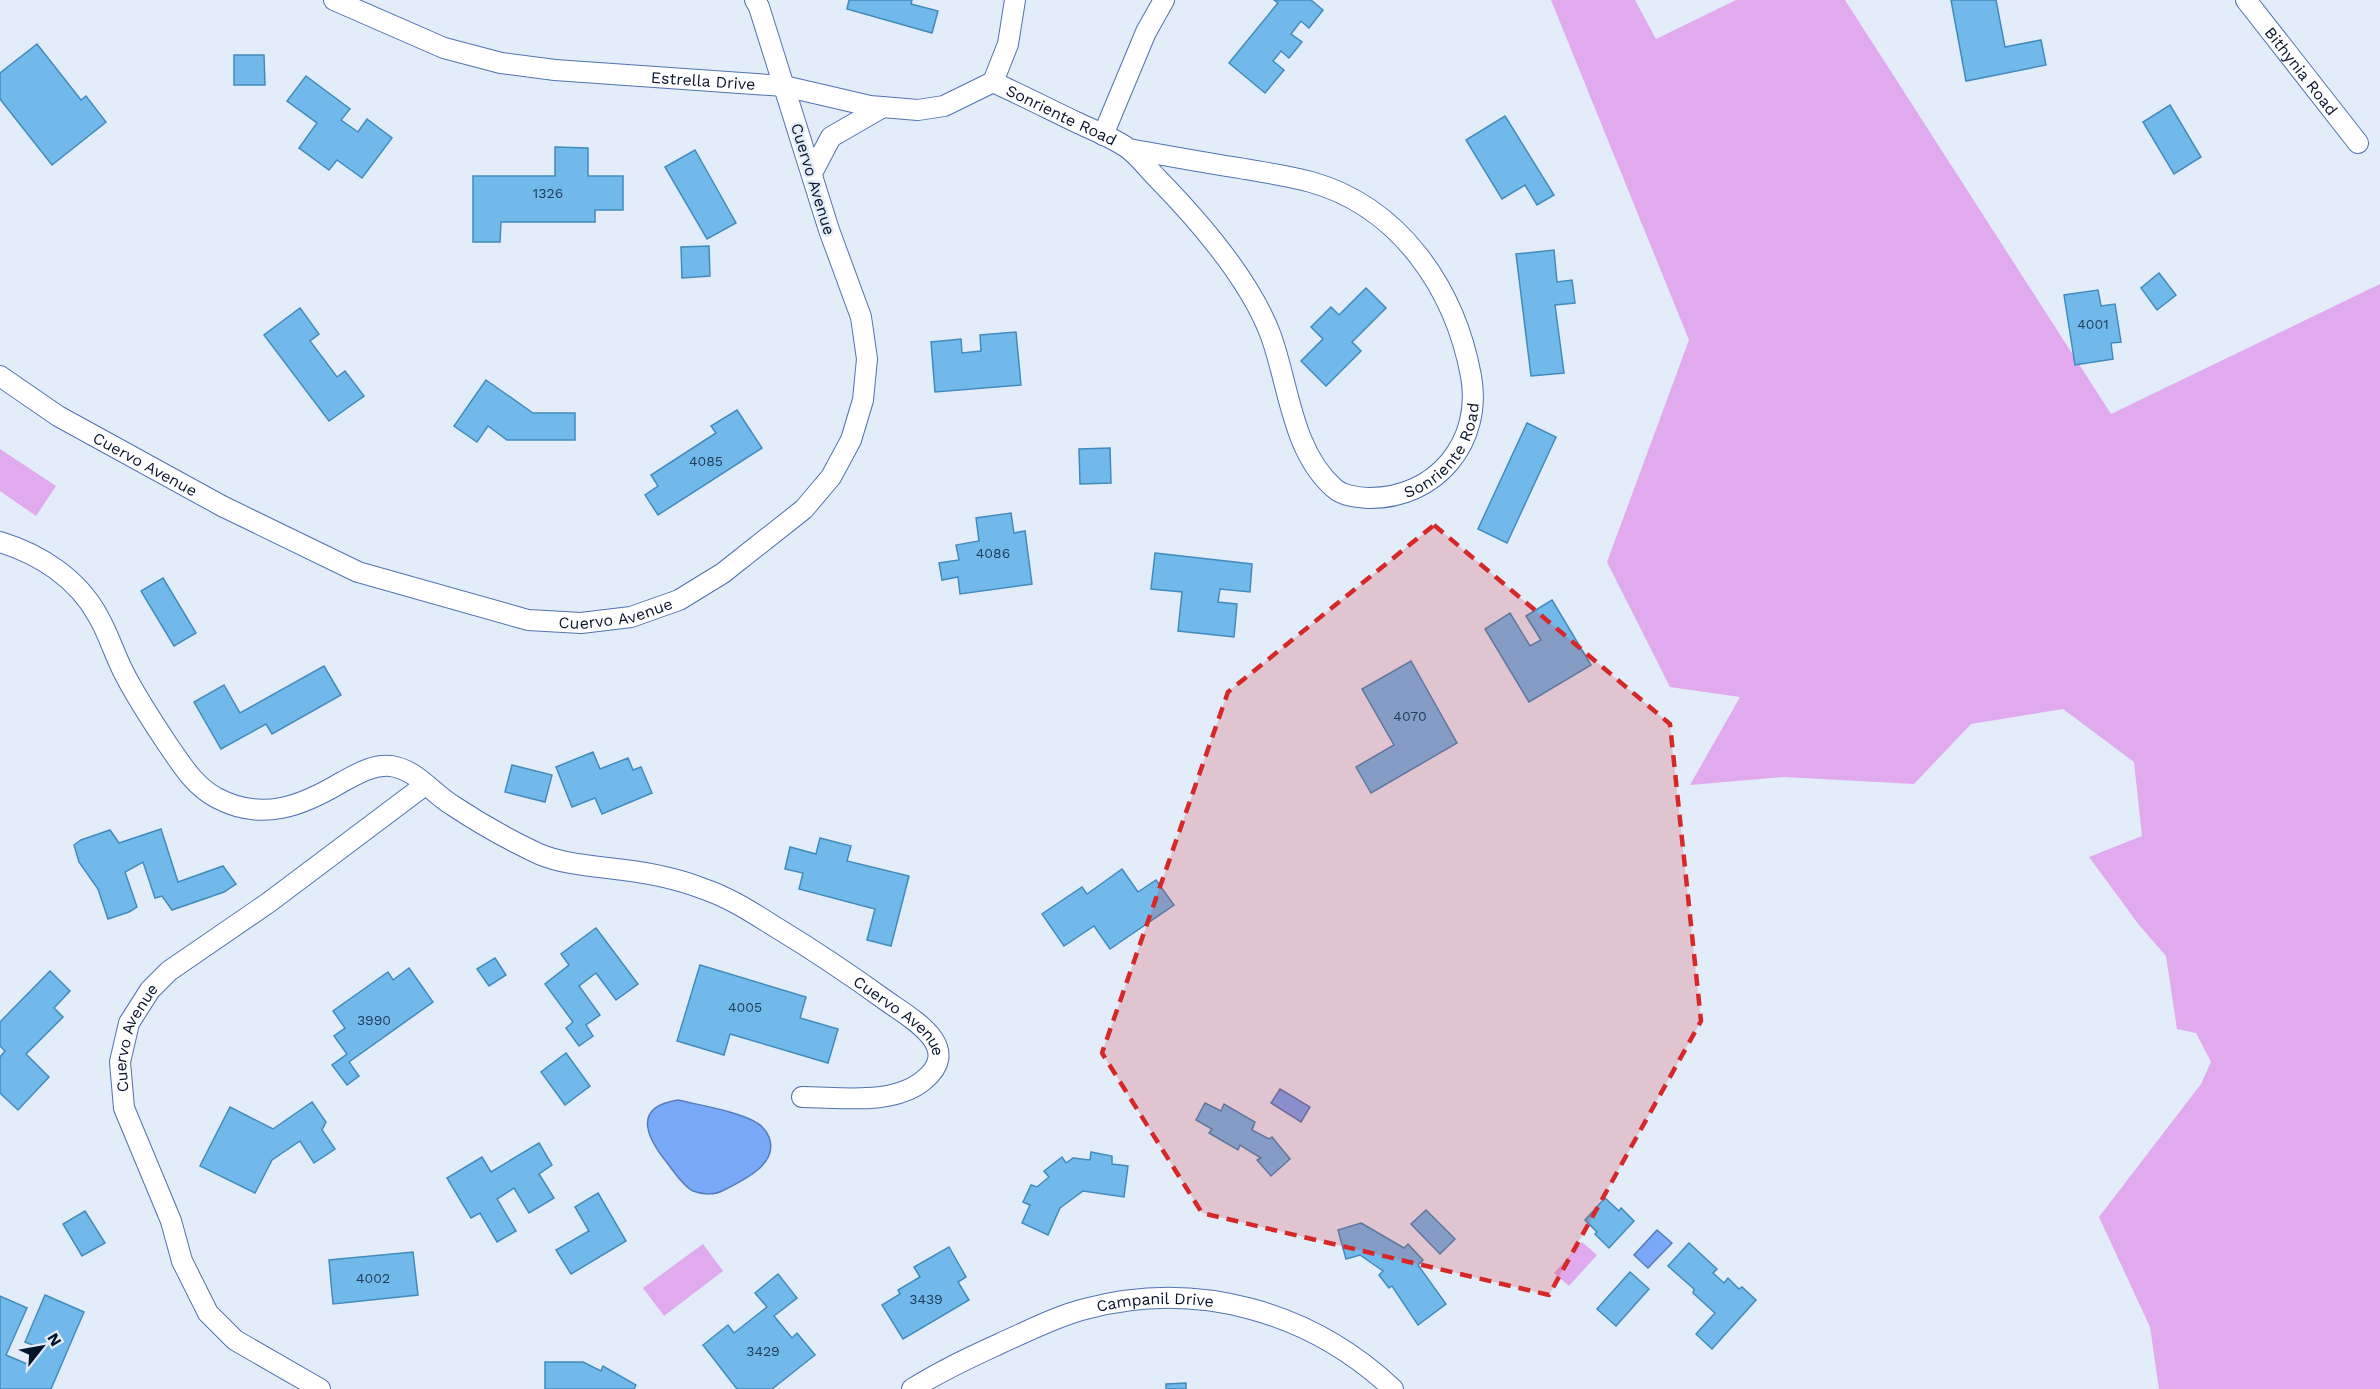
<svg xmlns="http://www.w3.org/2000/svg" width="2380" height="1389" viewBox="0 0 2380 1389" font-family="'Work Sans',sans-serif">
<rect width="100%" height="100%" fill="#e3ecf9"/>
<g fill="#e1a9ee">
<polygon points="1551,0 1635,0 1656,39 1736,0 1845,0 2111,414 2380,284 2380,1389 2159,1389 2150,1327 2099,1217 2201,1084 2211,1062 2196,1033 2177,1029 2166,956 2139,925 2089,857 2142,836 2134,762 2063,709 1971,724 1914,784 1784,777 1690,785 1740,697 1670,687 1607,562 1689,340"/>
<polygon points="0,449 56,486 36,516 0,491"/>
<polygon points="1582,1242 1597,1255 1569,1286 1554,1273"/>
<polygon points="703,1244 723,1271 664,1316 643,1288"/>
</g>
<g fill="#78a8f7" stroke="#567cba" stroke-width="1.5">
<polygon points="1280,1089 1310,1107 1301,1122 1271,1103"/>
<path d="M678 1100C699 1105 741 1112 757 1123 762 1126 767 1132 769 1137 779 1164 744 1180 724 1190 715 1195 703 1195 693 1191 683 1186 675 1173 668 1164 646 1137 632 1107 678 1100Z"/>
<polygon points="1657,1230 1672,1243 1648,1268 1634,1255"/>
</g>
<g fill="#71b9eb" stroke="#428bbb" stroke-width="1.5">
<polygon points="849,0 912,0 911,4 938,11 932,33 847,9"/>
<polygon points="1274,0 1311,0 1323,10 1309,28 1301,21 1291,34 1302,42 1289,58 1281,51 1273,61 1284,70 1265,93 1229,63 1278,3"/>
<polygon points="1951,0 1996,0 2005,47 2041,40 2046,65 1966,81"/>
<polygon points="37,44 81,100 86,96 106,122 52,165 0,99 0,73"/>
<polygon points="234,55 264,55 265,85 234,85"/>
<polygon points="306,76 350,109 341,120 358,132 367,119 392,138 362,178 337,160 329,170 299,148 317,123 287,101"/>
<polygon points="2170,105 2201,157 2174,174 2143,122"/>
<polygon points="1505,116 1554,195 1537,205 1525,185 1502,199 1466,140"/>
<polygon points="555,147 588,148 588,176 623,176 623,210 595,210 595,222 501,222 500,242 473,242 473,176 555,176"/>
<polygon points="695,150 736,223 707,239 665,167"/>
<polygon points="709,246 710,276 682,278 681,247"/>
<polygon points="1554,250 1557,282 1572,280 1575,303 1555,305 1564,373 1531,376 1516,254"/>
<polygon points="2159,273 2176,295 2157,310 2141,288"/>
<polygon points="1366,288 1386,308 1352,342 1361,351 1326,386 1301,361 1323,339 1311,327 1331,307 1339,315"/>
<polygon points="2098,290 2101,306 2115,304 2121,342 2111,343 2113,359 2075,365 2064,295"/>
<polygon points="300,308 319,334 310,341 337,377 345,371 364,396 329,421 264,335"/>
<polygon points="1016,332 1021,385 935,392 931,342 961,339 962,353 981,351 980,335"/>
<polygon points="486,380 533,413 575,413 575,440 507,440 488,426 477,442 454,426"/>
<polygon points="737,410 762,448 658,515 645,495 658,486 651,475 716,433 711,426"/>
<polygon points="1527,423 1556,437 1507,543 1478,529"/>
<polygon points="1110,448 1111,483 1080,484 1079,449"/>
<polygon points="1011,513 1014,533 1025,531 1032,584 960,594 958,577 942,580 939,563 959,560 956,545 979,541 976,518"/>
<polygon points="1155,553 1252,564 1250,592 1220,589 1218,602 1237,604 1234,637 1178,631 1182,592 1151,589"/>
<polygon points="163,578 196,633 174,646 141,591"/>
<polygon points="1552,600 1591,665 1529,702 1485,629 1510,613 1530,646 1541,640 1526,616"/>
<polygon points="1411,661 1457,743 1371,793 1356,767 1394,745 1362,689"/>
<polygon points="324,666 341,695 272,734 266,724 221,749 194,702 224,685 240,713"/>
<polygon points="593,752 600,769 628,758 633,770 641,767 652,793 602,814 595,798 572,807 556,767"/>
<polygon points="512,765 552,775 545,802 505,792"/>
<polygon points="161,829 178,882 223,866 236,884 224,892 172,910 162,896 155,898 143,862 125,872 137,907 129,912 108,919 98,889 79,862 74,845 81,840 110,830 119,843"/>
<polygon points="820,838 851,846 847,861 909,876 891,946 867,940 875,909 799,889 803,873 785,869 790,847 816,854"/>
<polygon points="1122,869 1138,892 1156,880 1174,905 1110,949 1094,926 1064,946 1042,914 1082,887 1087,894"/>
<polygon points="596,928 638,984 616,1000 596,973 579,986 600,1015 586,1025 593,1036 579,1046 566,1028 573,1022 545,984 569,965 561,954"/>
<polygon points="495,958 506,975 489,986 477,969"/>
<polygon points="700,965 806,997 800,1018 838,1029 828,1063 730,1034 724,1055 677,1041"/>
<polygon points="409,968 433,1002 349,1062 359,1076 347,1085 332,1065 347,1054 334,1036 345,1028 333,1011 388,972 393,980"/>
<polygon points="50,971 70,991 54,1008 63,1017 26,1054 49,1077 18,1110 0,1093 0,1057 5,1051 0,1046 0,1022"/>
<polygon points="566,1053 590,1086 565,1105 541,1072"/>
<polygon points="312,1102 326,1122 322,1130 335,1149 314,1163 300,1141 272,1160 255,1193 200,1166 230,1107 273,1129"/>
<polygon points="1205,1103 1221,1111 1224,1104 1255,1122 1252,1130 1269,1139 1272,1137 1290,1159 1271,1176 1257,1160 1261,1158 1240,1145 1238,1150 1209,1133 1212,1129 1196,1120"/>
<polygon points="539,1143 552,1165 539,1174 554,1198 529,1213 514,1188 497,1199 516,1231 497,1242 480,1213 471,1218 447,1178 482,1157 491,1172"/>
<polygon points="1091,1152 1112,1156 1112,1164 1128,1166 1124,1197 1083,1191 1060,1208 1048,1235 1022,1223 1030,1205 1023,1202 1031,1185 1037,1187 1049,1177 1044,1171 1062,1157 1066,1163 1073,1158 1090,1160"/>
<polygon points="598,1193 626,1241 571,1274 556,1250 589,1231 575,1207"/>
<polygon points="1605,1198 1619,1211 1621,1208 1634,1221 1609,1248 1595,1234 1597,1232 1585,1220"/>
<polygon points="1426,1210 1455,1239 1440,1254 1411,1224"/>
<polygon points="85,1211 105,1243 82,1256 63,1224"/>
<polygon points="1361,1223 1404,1248 1408,1244 1423,1260 1418,1265 1446,1304 1418,1325 1392,1286 1389,1288 1379,1275 1383,1271 1360,1255 1346,1259 1338,1230"/>
<polygon points="1689,1243 1717,1269 1713,1273 1724,1283 1728,1278 1739,1289 1742,1287 1756,1300 1712,1349 1696,1334 1715,1313 1693,1293 1694,1289 1668,1266"/>
<polygon points="949,1247 966,1277 958,1282 969,1300 903,1339 882,1305 900,1294 898,1290 920,1277 914,1267"/>
<polygon points="413,1252 418,1295 333,1304 329,1260"/>
<polygon points="1630,1272 1649,1289 1616,1326 1597,1309"/>
<polygon points="778,1274 797,1298 774,1316 792,1338 797,1333 815,1355 772,1389 737,1389 703,1345 728,1325 734,1333 767,1307 755,1293"/>
<polygon points="45,1295 84,1312 51,1389 0,1389 0,1296 27,1308 6,1355 27,1364 35,1346 25,1342"/>
<polygon points="545,1362 583,1362 601,1371 603,1366 636,1385 634,1389 545,1389"/>
<polygon points="1186,1383 1186,1389 1166,1389 1166,1384"/>
</g>
<g fill="none" stroke-linecap="round" stroke-linejoin="round">
<defs>
<g id="street">
<path id="s1" d="M334 0 444 48 501 63 555 70 784 86 870 106 918 110 944 106 993 82 1008 44 1015 0"/>
<path id="s2" d="M2246 0 2358 143"/>
<path id="s3" d="M993 82C1021 95 1049 109 1076 122 1093 130 1111 137 1126 147 1138 155 1147 168 1157 178 1199 221 1250 279 1271 336 1289 386 1292 451 1334 488 1343 496 1356 497 1368 498 1436 499 1483 442 1471 376 1455 289 1400 207 1311 182 1290 176 1267 173 1245 169 1206 163 1168 156 1129 149"/>
<polyline points="1103,135 1146,32 1164,0"/>
<polyline points="812,173 831,137 883,107"/>
<path id="s4" d="M0 376 58 416 222 506 358 572 528 620 581 623 631 617 679 600 723 573 804 509 831 477 851 440 863 400 867 359 861 317 829 230 759 7 755 0"/>
<path id="s5" d="M0 542C40 554 78 579 98 616 108 633 114 653 123 671 136 697 152 721 168 745 182 765 194 786 217 798 262 822 302 806 342 782 357 774 373 764 391 766 417 770 431 792 452 805 479 823 509 840 539 854 565 865 596 866 624 870 648 873 678 879 701 888 729 897 753 913 777 928 815 951 852 976 888 1002 914 1020 963 1048 924 1080 893 1106 840 1097 802 1097"/>
<path id="s6" d="M320 1389 235 1340 208 1313 182 1261 171 1221 124 1108 120 1062 129 1023 150 990 169 971 268 903 425 785"/>
<path id="s7" d="M912 1389C940 1371 971 1357 1001 1343 1028 1331 1057 1316 1085 1309 1196 1279 1310 1311 1393 1389"/>
</g>
</defs>
<use href="#street" stroke="#4f73af" stroke-width="22"/>
<use href="#street" stroke="#fff" stroke-width="20"/>
</g>
<path fill="#d62828" fill-opacity="0.2" stroke="#d62828" stroke-width="4.5" stroke-dasharray="12 8" stroke-linejoin="round" d="M1434 525 1670 724 1701 1021 1549 1295 1202 1213 1102 1053 1228 692Z"/>
<g text-anchor="middle" dominant-baseline="central" stroke-width="5" stroke-linejoin="round" paint-order="stroke">
<g font-size="14" fill="#213d5b">
<text x="548" y="193">1326</text>
<text x="2093" y="324">4001</text>
<text x="706" y="461">4085</text>
<text x="993" y="553">4086</text>
<text x="1410" y="716">4070</text>
<text x="745" y="1007">4005</text>
<text x="374" y="1020">3990</text>
<text x="373" y="1278">4002</text>
<text x="926" y="1299">3439</text>
<text x="763" y="1351">3429</text>
</g>
<g font-size="16" fill="#06142b" stroke="#e3ecf9">
<text stroke="none"><textPath href="#s2" startOffset="90">Bithynia Road</textPath></text>
<text stroke="none"><textPath href="#s1" startOffset="382">Estrella Drive</textPath></text>
<text stroke="none"><textPath href="#s3" startOffset="76">Sonriente Road</textPath></text>
<text transform="translate(813 179) rotate(73)">Cuervo Avenue</text>
<text stroke="none"><textPath href="#s3" startOffset="688">Sonriente Road</textPath></text>
<text stroke="none"><textPath href="#s4" startOffset="170">Cuervo Avenue</textPath></text>
<text stroke="none"><textPath href="#s4" startOffset="674">Cuervo Avenue</textPath></text>
<text stroke="none"><textPath href="#s5" startOffset="1108">Cuervo Avenue</textPath></text>
<text stroke="none"><textPath href="#s6" startOffset="432">Cuervo Avenue</textPath></text>
<text stroke="none"><textPath href="#s7" startOffset="262">Campanil Drive</textPath></text>
</g>
</g>
<g transform="translate(42 1347) rotate(59)" stroke="#e3ecf9" stroke-width="4.5" paint-order="stroke">
<path d="M0-4.5L10 22L0 15L-10 22Z" fill="#06142b"/>
<text y="-9" font-size="16" font-weight="bold" text-anchor="middle" fill="#06142b">N</text>
</g>
</svg>
